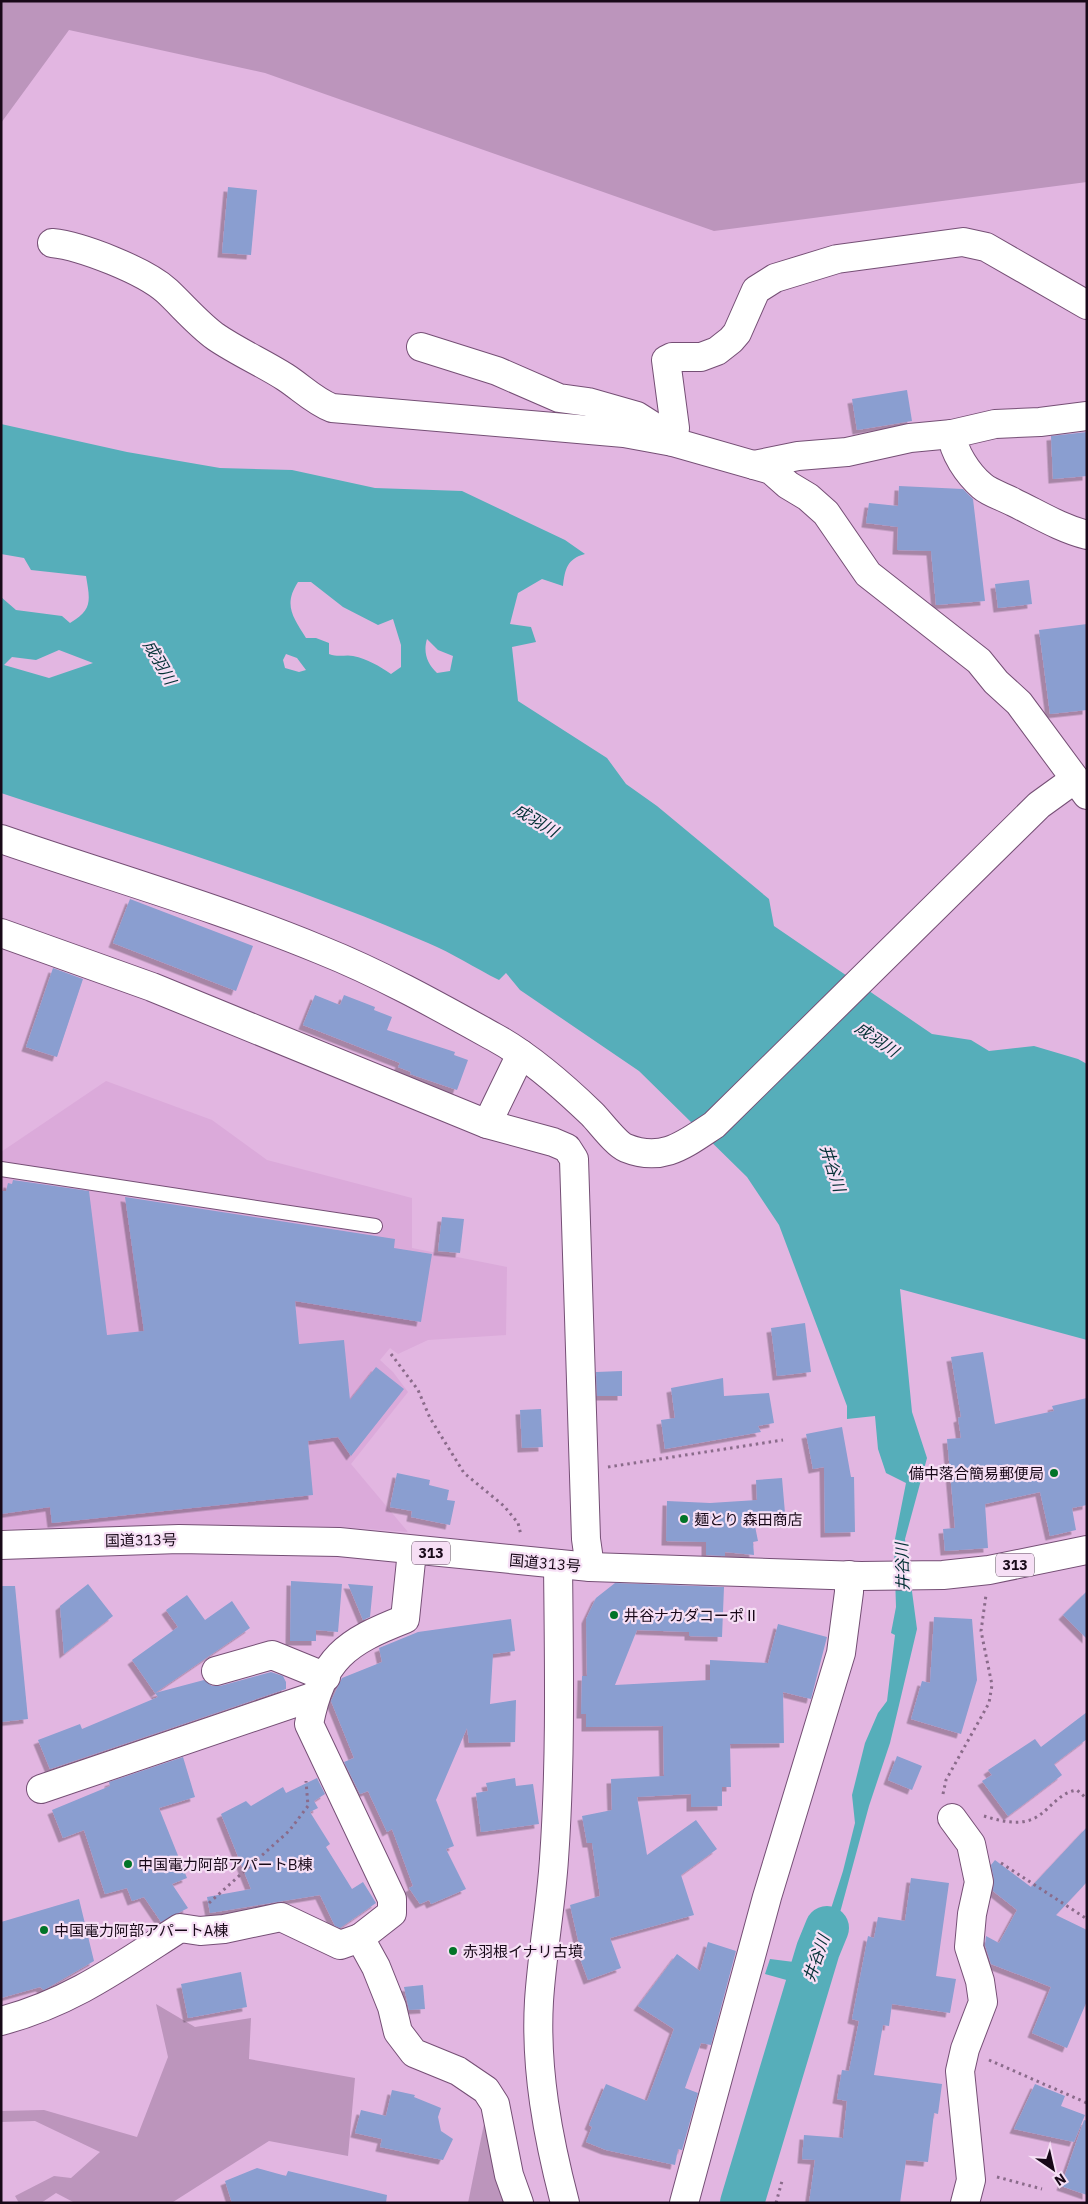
<svg xmlns="http://www.w3.org/2000/svg" width="1088" height="2204" viewBox="0 0 1088 2204" font-family="'IBM Plex Sans','Noto Sans JP',sans-serif">
<defs>
<filter id="shadow"><feDropShadow dx="-4.5" dy="4.5" stdDeviation="0" flood-color="#0004"/></filter>
</defs>
<rect width="100%" height="100%" fill="#e2b6e1"/>
<polygon fill="#dbaada" points="106,1081 212,1120 267,1160 412,1198 412,1248 507,1267 506,1335 428,1340 398,1354 390,1348 380,1360 393,1372 408,1392 351,1464 408,1532 341,1527 188,1525 1,1529 1,1152"/>
<g fill="#bc95bc">
<polygon points="1,1 1087,1 1087,182 714,231 265,73 69,30 1,123"/>
<polygon points="156,2004 195,2027 251,2018 249,2059 355,2078 348,2156 269,2141 173,2202 75,2203 56,2193 41,2203 19,2203 15,2196 54,2176 71,2178 100,2152 35,2121 1,2122 1,2111 44,2110 137,2137 168,2057"/>
<polygon points="485,2119 511,2203 468,2203"/>
</g>
<path fill="#56aeba" fill-rule="evenodd" d="M1 424 127 452 220 468 292 470 375 488 462 491 565 540 585 554C567 559 565 569 563 586L542 579 518 593 510 624 531 627 536 642 512 647 518 701 607 758 626 784 657 806 769 899 774 926 932 1034 971 1040 989 1051 1034 1046 1078 1059 1087 1064V1340L900 1289 912 1412 927 1458 905 1539 917 1629 890 1743 869 1806 841 1909 819 1971 828 1982 826 1991 765 1974 770 1959 794 1962 807 1967V1958L829 1915 843 1871 855 1823 852 1795 865 1743 878 1713 887 1701 895 1635 891 1633 896 1607 894 1544 906 1483 886 1473 878 1449 875 1416 847 1419V1406L779 1225 747 1177 639 1071 520 990 506 973 499 980C475 968 452 953 428 943 290 883 144 840 1 793V597L16 610 62 616 70 623C93 610 90 600 86 576L31 570 24 558 1 554ZM298 582H311L343 607 378 625 393 619 401 645V667L391 674C379 666 368 659 353 656 345 654 340 658 329 654V643L316 638H306C293 617 283 605 298 582ZM427 639 438 650 453 656 450 671 437 673C427 664 423 652 427 639ZM59 650 93 663 49 678 4 665 12 657 36 660ZM286 654 297 658 306 670 299 672 285 668 283 660Z"/>
<g fill="none" stroke-linecap="round" stroke-linejoin="round">
<polyline stroke="#56aeba" stroke-width="44" points="742,2203 818,1950 827,1928"/>
</g>
<g fill="#8a9ed0" filter="url(#shadow)">
<polygon points="228,187 257,190 251,255 222,253"/>
<polygon points="907,390 912,421 857,430 852,399"/>
<polygon points="1087,432 1087,476 1053,479 1051,436"/>
<polygon points="899,486 963,489 973,499 985,601 936,605 931,551 897,550 898,527 866,523 869,503 898,506"/>
<polygon points="1029,580 1032,604 998,608 995,584"/>
<polygon points="1087,624 1087,710 1050,714 1039,630"/>
<polygon points="130,899 253,946 236,991 113,943"/>
<polygon points="53,968 83,979 57,1057 26,1047"/>
<polygon points="315,995 340,1005 344,995 375,1007 374,1010 392,1017 387,1030 455,1052 454,1055 468,1060 457,1090 410,1074 411,1072 398,1067 400,1063 303,1025"/>
<polygon points="13,1180 89,1191 107,1335 144,1331 125,1197 395,1239 394,1248 432,1254 421,1322 295,1301 299,1344 344,1340 350,1400 376,1367 404,1389 351,1456 338,1437 308,1441 313,1495 52,1523 50,1507 1,1514 1,1191 6,1191 8,1183 12,1184"/>
<polygon points="442,1217 464,1219 460,1253 438,1251"/>
<polygon points="805,1323 811,1372 777,1376 771,1328"/>
<polygon points="983,1352 995,1424 1054,1411 1052,1406 1087,1398 1087,1505 1072,1508 1076,1530 1050,1536 1040,1492 985,1504 988,1548 945,1551 943,1529 955,1528 947,1439 961,1438 958,1418 961,1417 951,1357"/>
<polygon points="622,1371 622,1396 597,1396 596,1372"/>
<polygon points="723,1378 724,1396 769,1393 774,1423 758,1426 761,1432 665,1449 661,1420 675,1418 671,1388"/>
<polygon points="541,1409 543,1447 522,1448 520,1410"/>
<polygon points="842,1427 851,1477 854,1477 855,1532 825,1533 824,1467 813,1469 806,1434"/>
<polygon points="397,1473 430,1480 429,1485 449,1490 447,1500 455,1501 450,1525 411,1517 412,1511 390,1507"/>
<polygon points="782,1478 785,1513 772,1515 773,1519 754,1521 758,1541 753,1542 754,1555 725,1552 725,1556 706,1555 706,1542 666,1541 667,1501 710,1503 757,1500 756,1480"/>
<polygon points="291,1581 342,1584 338,1632 316,1630 316,1641 290,1641"/>
<polygon points="615,1583 724,1587 722,1637 689,1636 689,1632 637,1630 615,1685 710,1680 710,1660 768,1663 778,1624 827,1637 811,1699 783,1692 784,1743 730,1744 731,1787 722,1787 722,1806 691,1807 691,1794 637,1797 647,1855 696,1820 717,1849 681,1875 694,1915 610,1938 621,1968 588,1980 578,1953 581,1953 570,1905 600,1896 592,1843 587,1843 582,1816 612,1810 611,1779 664,1776 663,1726 586,1727 586,1714 581,1714 582,1676 587,1676 586,1619 596,1598"/>
<polygon points="88,1584 113,1616 64,1654 60,1606"/>
<polygon points="348,1584 373,1586 370,1617 363,1620"/>
<polygon points="1,1586 15,1586 28,1719 1,1722"/>
<polygon points="1087,1591 1087,1639 1063,1615"/>
<polygon points="187,1595 205,1620 232,1601 250,1628 155,1693 132,1660 178,1627 166,1610"/>
<polygon points="934,1617 972,1619 977,1680 961,1734 911,1719 922,1681 930,1683"/>
<polygon points="511,1619 515,1651 493,1654 490,1704 516,1700 515,1742 469,1743 467,1728 436,1800 454,1846 446,1849 466,1889 431,1904 429,1900 420,1904 409,1888 413,1886 392,1829 387,1832 368,1791 360,1794 344,1762 354,1758 331,1701 342,1678 382,1662 379,1648 418,1632"/>
<polygon points="271,1672 283,1676 286,1682 286,1689 50,1769 38,1740 80,1724 82,1729 158,1697 155,1693 204,1680 212,1686 220,1686"/>
<polygon points="1087,1712 1087,1739 1054,1764 1062,1775 1008,1816 982,1781 992,1775 988,1770 1035,1739 1041,1747"/>
<polygon points="897,1756 922,1766 912,1790 888,1780"/>
<polygon points="183,1757 195,1797 159,1808 187,1878 172,1884 188,1908 161,1922 144,1897 132,1901 127,1888 105,1894 84,1830 63,1838 52,1810 110,1786 109,1782"/>
<polygon points="317,1778 325,1794 314,1801 318,1808 310,1812 330,1844 326,1847 352,1889 363,1882 376,1903 340,1928 335,1926 320,1895 210,1913 207,1897 251,1889 221,1814 246,1801 251,1806 283,1787 286,1793"/>
<polygon points="515,1778 516,1786 533,1784 539,1824 481,1832 476,1793 488,1791 486,1783"/>
<polygon points="1087,1827 1087,1882 1056,1915 1087,1930 1087,2001 1067,2048 1032,2033 1051,1987 991,1964 985,1945 986,1936 999,1943 1017,1910 993,1891 994,1879 991,1865 995,1860 1031,1887"/>
<polygon points="911,1878 949,1883 936,1976 956,1979 950,2013 892,2004 889,2026 883,2025 874,2075 942,2084 938,2114 934,2113 928,2162 906,2160 900,2203 809,2203 815,2160 802,2159 804,2135 843,2138 847,2101 837,2099 842,2070 849,2071 859,2021 852,2019 868,1936 874,1938 878,1917 905,1921"/>
<polygon points="79,1899 94,1961 44,1990 40,1987 1,1998 1,1922"/>
<polygon points="708,1942 736,1951 711,2045 701,2043 685,2088 698,2093 682,2150 678,2149 675,2165 606,2150 586,2142 592,2127 589,2125 606,2084 647,2101 674,2029 638,2006 677,1954 700,1971"/>
<polygon points="241,1972 247,2007 188,2018 181,1984"/>
<polygon points="423,1985 425,2009 409,2010 404,1987"/>
<polygon points="1035,2084 1065,2096 1061,2106 1085,2115 1074,2142 1014,2129"/>
<polygon points="392,2090 415,2095 414,2097 441,2108 438,2117 441,2131 453,2139 443,2160 380,2147 382,2139 355,2133 361,2110 386,2116"/>
<polygon points="1084,2120 1087,2121 1087,2195 1061,2186"/>
<polygon points="257,2168 286,2176 288,2171 387,2195 386,2203 232,2203 225,2181"/>
</g>
<g fill="none" stroke-linecap="round" stroke-linejoin="round">
<defs>
<polyline id="lane" points="1,1169 375,1226"/>
<g id="street">
<path d="M52 243C82 246 145 271 167 291 183 306 198 324 216 337 238 352 263 363 285 377 302 388 314 401 332 408L624 433 673 442 771 470 788 485 808 497 826 513 868 574 979 661 996 682 1019 703 1087 795"/>
<polyline points="421,347 497,371 559,398 588,402 637,416 667,435"/>
<path d="M1087 416 1040 422 995 424 952 434C953 452 968 474 982 486 990 493 1004 497 1013 502 1038 514 1060 528 1087 535"/>
<polyline points="673,442 675,428 666,360 672,357 701,357 717,351 731,340 737,333 756,290 775,278 837,259 963,242 986,247 1087,305"/>
<polyline points="754,465 798,456 847,452 910,438 952,434"/>
<path d="M1 839C108 876 217 907 321 950 381 974 438 1006 494 1037 529 1056 563 1086 592 1114 600 1122 616 1144 626 1148 663 1163 685 1144 714 1125L1039 805 1075 779"/>
<polyline points="1,933 152,987 487,1124 553,1142 567,1148 574,1159 586,1539 590,1567"/>
<polyline points="487,1124 521,1054"/>
<polyline points="216,1671 272,1655 326,1677"/>
<polyline points="41,1789 315,1696"/>
<polyline points="952,1818 971,1844 979,1882 972,1914 969,1947 980,1981 983,2002 965,2049 960,2071 971,2180 965,2203"/>
<path d="M360 1938 392 1913V1899L309 1724C322 1658 346 1642 405 1619L412 1551"/>
<path d="M1 2021C72 2002 119 1967 180 1928L200 1931 224 1929 281 1917 340 1945 360 1938 376 1967 392 2007 398 2032 414 2053 458 2071 486 2090 495 2104 509 2175 519 2203"/>
<polyline points="684,2203 767,1897 841,1653 849,1592 849,1575"/>
</g>
<path id="secondary" d="M558 1564C559 1662 561 1760 554 1859 551 1906 542 1954 539 2001 535 2069 548 2138 565 2203"/>
<polyline id="highway" points="1,1545 179,1539 339,1542 590,1567 861,1576 943,1575 989,1570 1087,1550"/>
</defs>
<use href="#lane" stroke="#754f75" stroke-width="16"/>
<use href="#street" stroke="#754f75" stroke-width="30"/>
<use href="#secondary" stroke="#754f75" stroke-width="30"/>
<use href="#highway" stroke="#754f75" stroke-width="30"/>
<g stroke="#8a6b8a" stroke-width="3" stroke-dasharray="2.5 4" stroke-linecap="butt">
<polyline points="391,1354 418,1390 430,1418 464,1473 504,1506 518,1523 521,1535"/>
<polyline points="608,1467 783,1440"/>
<polyline points="943,1794 946,1780 989,1703 992,1685 981,1631 986,1595"/>
<path d="M984 1816C1000 1821 1019 1826 1035 1818 1051 1809 1058 1793 1077 1790L1087 1799"/>
<polyline points="1001,1863 1087,1919"/>
<polyline points="209,1903 289,1831 308,1806 306,1781"/>
<polyline points="989,2060 1087,2103"/>
<polyline points="997,2177 1042,2189"/>
<polyline points="776,2203 782,2181"/>
</g>
<use href="#lane" stroke="#fff" stroke-width="14"/>
<use href="#street" stroke="#fff" stroke-width="28"/>
<use href="#secondary" stroke="#fff" stroke-width="28"/>
<use href="#highway" stroke="#fff" stroke-width="28"/>
</g>
<g fill="#027428" stroke="#f6dff5" stroke-width="2">
<circle cx="1054" cy="1473" r="5"/>
<circle cx="684" cy="1519" r="5"/>
<circle cx="614" cy="1615" r="5"/>
<circle cx="128" cy="1864" r="5"/>
<circle cx="44" cy="1930" r="5"/>
<circle cx="453" cy="1951" r="5"/>
</g>
<g text-anchor="middle" dominant-baseline="central" stroke-width="4.5" stroke-linejoin="round" paint-order="stroke">
<g fill="#f6dff5" stroke="#5b495a" stroke-width="1">
<rect x="412" y="1541.5" width="38" height="23" rx="4"/>
<rect x="996" y="1553.5" width="38" height="23" rx="4"/>
</g>
<g font-size="14" font-weight="bold" fill="#180918">
<text x="431" y="1553">313</text>
<text x="1015" y="1565">313</text>
</g>
<g font-size="15" fill="#180918" stroke="#f6dff5" text-anchor="start">
<text x="1044" y="1473" text-anchor="end">備中落合簡易郵便局</text>
<text x="694" y="1519">麺とり 森田商店</text>
<text x="624" y="1615">井谷ナカダコーポⅡ</text>
<text x="138" y="1864">中国電力阿部アパートB棟</text>
<text x="54" y="1930">中国電力阿部アパートA棟</text>
<text x="463" y="1951">赤羽根イナリ古墳</text>
</g>
<g font-size="15" fill="#180918" stroke="#f6dff5">
<text transform="translate(141 1540) rotate(-1)">国道313号</text>
<text transform="translate(545 1563) rotate(5)">国道313号</text>
</g>
<g font-size="16" font-style="italic" fill="#033035" stroke="#f6dff5">
<text transform="translate(160 662) rotate(60)">成羽川</text>
<text transform="translate(536 820) rotate(31)">成羽川</text>
<text transform="translate(877 1039) rotate(34)">成羽川</text>
<text transform="translate(833 1168) rotate(72)">井谷川</text>
<text transform="translate(902 1567) rotate(-92)">井谷川</text>
<text transform="translate(816 1958) rotate(-71)">井谷川</text>
</g>
</g>
<rect width="1088" height="2204" fill="none" stroke="#180918" stroke-width="5"/>
<g transform="translate(1053 2169) rotate(146)" stroke="#f6dff5" stroke-width="4" paint-order="stroke">
<path d="M0-4L9 19L0 12L-9 19Z" fill="#180918"/>
<text y="-8" font-size="14" font-weight="bold" text-anchor="middle" fill="#180918">N</text>
</g>
</svg>
